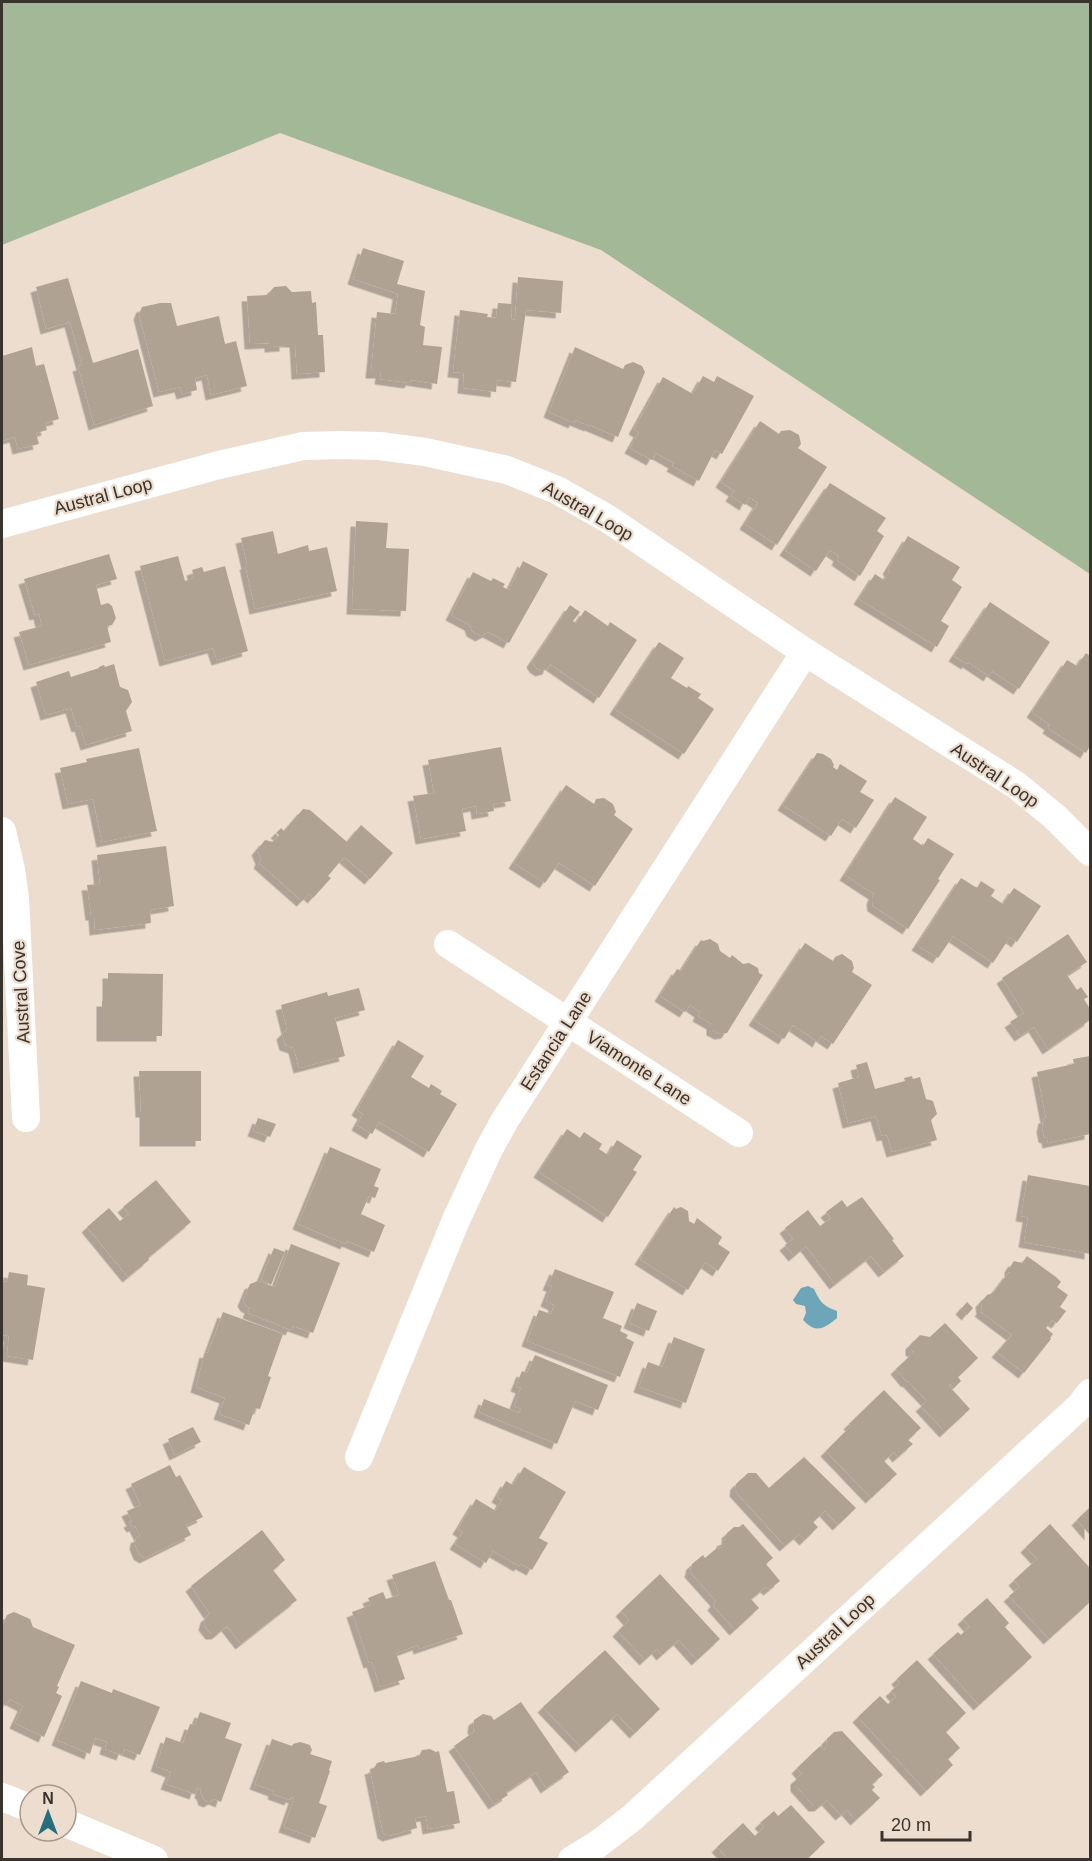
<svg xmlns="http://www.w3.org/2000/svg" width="1092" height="1861" viewBox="0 0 1092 1861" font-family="Arial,sans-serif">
<defs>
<filter id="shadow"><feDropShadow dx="-5.5" dy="5.5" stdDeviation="0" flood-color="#0004"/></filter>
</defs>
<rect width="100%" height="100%" fill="#edddce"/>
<polygon fill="#a2b897" points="2,2 1090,2 1090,574 601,250 280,133 2,245"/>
<path fill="#6da5b9" d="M808 1286 814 1289C821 1303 822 1305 837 1311V1318C824 1329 816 1334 803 1320L806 1313 805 1306 796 1304 793 1300 801 1288Z"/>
<g fill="#b0a293" filter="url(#shadow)">
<polygon points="363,248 404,261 397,284 425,291 420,325 425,327 423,345 442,347 437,384 411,380 410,383 380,379 381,373 371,373 377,312 395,314 398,294 353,279"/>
<polygon points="518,277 563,281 561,313 526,310 516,382 497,380 496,392 463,388 464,373 453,372 460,310 488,314 487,317 496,318 498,303 512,304 511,319 515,320"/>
<polygon points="68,278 93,363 138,349 153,406 94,425 78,366 82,365 70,322 46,329 36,287"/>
<polygon points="286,286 292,292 311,291 312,303 316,302 318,335 323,335 325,372 297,374 295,342 285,342 285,346 270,347 270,343 250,344 247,296 267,295 274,287"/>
<polygon points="160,303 171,303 177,326 219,316 225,344 236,341 247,386 211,395 207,375 195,378 197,390 182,394 180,387 159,392 139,314 142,307"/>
<polygon points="32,347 36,366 44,364 59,419 45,423 47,430 36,433 39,444 18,449 15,437 2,441 2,356"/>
<polygon points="575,347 623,369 625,365 633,362 642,366 645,372 618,437 590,425 590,426 575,420 574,423 549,412"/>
<polygon points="703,376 714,382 717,376 754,396 722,454 715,450 699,481 672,466 674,463 656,453 652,460 630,448 639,432 634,429 663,377 693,394"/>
<polygon points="760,421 779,434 781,431 790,430 799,435 801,444 798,448 827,467 777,545 745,524 758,503 749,497 745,505 731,496 734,491 721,482"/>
<polygon points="830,483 886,518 877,531 884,536 860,576 837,560 839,556 830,550 816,571 785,550"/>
<polygon points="356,521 388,523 386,548 409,549 406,611 352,609"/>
<polygon points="273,531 278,554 308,545 309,551 327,547 337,591 255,609 245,564 247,564 241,538"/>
<polygon points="908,536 960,567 952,580 962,587 941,621 949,626 937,647 859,599 875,574 884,580 890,571 888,569"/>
<polygon points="109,554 117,579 96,585 101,605 108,603 112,606 116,618 112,625 107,626 111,642 29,665 19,632 42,626 39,614 35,615 24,579"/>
<polygon points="178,556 185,581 194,578 192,570 202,567 204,572 225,566 248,651 217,660 213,648 165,661 140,566"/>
<polygon points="523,561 548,574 509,643 488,632 481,636 472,631 470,625 451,615 473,572 491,581 493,578 505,584 503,587 509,590"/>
<polygon points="990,602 1050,642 1019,689 992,671 989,676 968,662 967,664 954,656"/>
<polygon points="570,605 580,612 573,621 576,623 585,610 608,626 610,622 637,640 599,698 550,664 548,669 541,671 535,667 532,662"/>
<polygon points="659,642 684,658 671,678 687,688 688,686 701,694 698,698 714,709 684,754 615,709"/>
<polygon points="1086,653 1090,656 1090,746 1086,753 1048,728 1050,725 1032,712 1067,660 1077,666"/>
<polygon points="114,664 120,687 128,690 132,702 126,711 132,731 86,745 80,726 77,727 71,708 46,715 36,682 69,671 71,677 99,668 99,667 104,665 105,667"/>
<polygon points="501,747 511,801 493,804 494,811 477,814 476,806 462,809 466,831 421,839 413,796 434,793 428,760"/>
<polygon points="139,748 157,831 102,842 93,799 68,804 60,768 87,762 86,759"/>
<polygon points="817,753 823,754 831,759 834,765 833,767 837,770 840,764 867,781 860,792 874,800 856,828 842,819 831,836 783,805"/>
<polygon points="566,785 594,804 596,799 604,798 613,804 616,812 614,815 633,829 595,886 559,863 545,883 514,863"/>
<polygon points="895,797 927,817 913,839 923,846 928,838 954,854 938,879 940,880 908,929 873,906 872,899 874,894 845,875"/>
<polygon points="303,809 310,810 347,842 361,825 393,853 370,879 344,857 328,876 331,878 313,898 309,894 302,901 259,863 261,859 257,850 265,840 273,842 279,835 276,833 281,828 284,831"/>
<polygon points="166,846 174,906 150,910 151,923 95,930 94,915 91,915 87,885 100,884 97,855"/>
<polygon points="961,878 977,888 981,881 995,890 991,896 1003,904 1014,888 1041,906 1017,942 1010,937 993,963 953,936 938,958 917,945"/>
<polygon points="1068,934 1087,962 1067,975 1077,990 1081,987 1088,997 1084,999 1090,1009 1090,1020 1048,1049 1034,1027 1020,1036 1010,1022 1024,1013 1002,978"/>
<polygon points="710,939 718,944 720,951 730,958 732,955 743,964 749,963 758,968 759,973 763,975 727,1033 720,1034 712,1030 712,1024 698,1016 700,1012 690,1005 685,1012 660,996 677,969 681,971 701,940 703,941"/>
<polygon points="805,943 833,961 835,957 842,954 852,961 854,968 852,972 872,985 833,1044 821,1036 818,1042 793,1025 784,1039 754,1020"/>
<polygon points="108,973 163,974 162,1036 102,1036 102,1001 108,1001"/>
<polygon points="359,988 365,1010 335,1018 345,1056 299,1068 294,1048 285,1045 282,1034 287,1029 281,1005 327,992 328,996"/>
<polygon points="398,1040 424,1056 411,1077 429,1088 431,1084 442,1091 440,1094 457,1104 429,1152 379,1122 372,1134 357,1125 363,1114 357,1110"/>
<polygon points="1090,1056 1090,1134 1048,1143 1047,1138 1044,1137 1042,1127 1044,1118 1046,1118 1037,1072 1074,1064 1073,1059"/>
<polygon points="867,1062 875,1089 905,1081 904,1078 912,1076 913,1079 920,1077 926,1099 933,1101 937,1114 931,1120 937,1140 892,1152 887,1135 882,1136 876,1116 848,1123 838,1083 859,1077 856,1065"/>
<polygon points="139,1071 201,1071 201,1141 145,1141 145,1112 141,1112"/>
<polygon points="258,1118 276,1124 270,1137 253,1131"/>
<polygon points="567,1129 580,1138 584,1132 602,1144 599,1149 608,1155 617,1140 642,1156 633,1170 637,1172 608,1217 539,1172"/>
<polygon points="330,1147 381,1169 374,1186 379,1188 375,1198 369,1196 361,1214 385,1225 374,1252 347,1241 346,1244 298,1224"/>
<polygon points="1028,1175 1090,1186 1090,1254 1024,1242 1028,1217 1021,1216"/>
<polygon points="156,1180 191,1222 148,1258 149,1260 128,1277 87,1227 109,1208 120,1221 129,1214 123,1207"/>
<polygon points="862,1197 894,1239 892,1240 904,1256 884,1272 871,1256 835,1284 806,1246 794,1256 785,1245 793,1239 785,1228 808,1210 820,1226 831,1218 826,1212 842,1200 847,1207"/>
<polygon points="674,1207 676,1209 681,1207 688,1211 689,1221 694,1224 697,1218 722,1237 718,1244 730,1252 718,1271 705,1262 688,1290 640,1259"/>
<polygon points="291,1244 340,1263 313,1333 293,1326 291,1330 248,1313 250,1308 246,1306 243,1301 250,1284 258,1281 275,1287"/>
<polygon points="274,1248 285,1252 271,1285 261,1279"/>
<polygon points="1027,1256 1056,1277 1061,1282 1057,1287 1068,1295 1060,1307 1066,1311 1057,1323 1052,1320 1046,1328 1053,1334 1050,1338 1051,1339 1024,1373 997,1352 1012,1335 980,1311 982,1309 981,1302 987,1295 993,1293 1009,1272 1010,1273 1010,1267 1014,1261 1022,1263"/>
<polygon points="555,1269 614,1292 603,1318 622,1326 620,1331 628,1335 626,1338 634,1342 620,1377 527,1341 539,1310 551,1314 554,1305 546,1301 552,1286 548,1285"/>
<polygon points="9,1272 28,1275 27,1285 45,1288 33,1360 7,1356 9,1336 2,1335 2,1281 7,1282"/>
<polygon points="967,1302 973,1308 967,1315 961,1309"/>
<polygon points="637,1303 657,1311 649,1331 629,1323"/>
<polygon points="223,1312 283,1334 268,1376 271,1377 260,1409 255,1408 249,1425 219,1414 225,1398 196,1387 205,1352 208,1353"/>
<polygon points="945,1323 978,1358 958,1377 961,1381 954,1388 950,1384 949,1386 970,1409 945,1432 921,1406 927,1401 908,1381 907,1382 896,1369 914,1352 911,1350 911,1344 920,1335 930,1337"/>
<polygon points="674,1337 705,1349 686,1403 639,1387 648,1362 662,1367"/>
<polygon points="535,1355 608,1385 598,1410 575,1401 557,1444 479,1412 484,1399 519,1413 521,1409 514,1406 521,1388 516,1386 522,1371 527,1373"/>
<polygon points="884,1390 921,1428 908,1440 913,1444 898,1457 894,1452 884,1461 897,1474 871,1498 826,1451 851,1426 849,1424"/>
<polygon points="193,1427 201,1442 175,1455 168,1439"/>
<polygon points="804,1457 856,1508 838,1525 825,1511 813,1522 818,1527 805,1540 799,1534 785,1546 735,1491 736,1484 748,1473 756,1473 769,1488"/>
<polygon points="170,1465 176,1477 180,1475 203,1517 186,1525 191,1535 145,1558 139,1554 135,1544 136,1538 140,1536 135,1526 132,1527 129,1522 132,1521 127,1511 141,1505 131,1484"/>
<polygon points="524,1467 566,1492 539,1538 548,1543 532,1570 521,1564 519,1566 493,1551 486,1563 455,1544 463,1532 458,1529 476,1499 496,1511 502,1500 497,1497 506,1481 513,1485"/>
<polygon points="1090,1507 1090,1535 1077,1520"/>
<polygon points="743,1524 773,1558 766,1564 780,1581 769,1590 766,1587 751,1599 759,1608 735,1630 713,1605 716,1601 690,1572 692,1564 703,1555 705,1558 718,1547 719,1549 722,1547 722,1541 727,1539 727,1533 734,1527 739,1527"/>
<polygon points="1050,1524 1090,1568 1090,1602 1049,1639 1009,1596 1020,1587 1014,1580 1037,1559 1026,1547"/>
<polygon points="262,1530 285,1560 273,1570 297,1600 241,1644 227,1626 217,1634 211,1634 204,1625 206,1617 210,1614 191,1586"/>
<polygon points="435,1561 449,1600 451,1600 463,1634 419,1649 418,1645 396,1653 405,1679 380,1687 372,1662 369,1663 352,1612 371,1605 368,1598 383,1592 386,1599 399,1595 392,1575"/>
<polygon points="660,1574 720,1639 697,1660 679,1640 662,1655 657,1649 645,1660 618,1631 629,1620 621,1611"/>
<polygon points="987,1598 1009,1623 1005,1627 1032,1657 979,1705 933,1654 958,1632 961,1635 967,1629 970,1627 963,1619"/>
<polygon points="14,1612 30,1619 33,1627 75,1645 57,1686 59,1687 56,1693 62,1696 44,1737 15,1723 23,1706 10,1699 6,1706 2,1703 2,1627 7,1615"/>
<polygon points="605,1650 660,1709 635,1733 617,1714 581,1747 543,1707"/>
<polygon points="917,1660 966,1713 946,1732 960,1748 948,1759 953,1765 926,1791 858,1717 880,1696 888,1704 896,1697 891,1691 900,1683 897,1679"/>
<polygon points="81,1681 112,1693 113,1689 160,1707 140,1755 124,1749 122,1755 105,1749 107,1742 95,1738 90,1754 57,1740"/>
<polygon points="521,1702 569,1772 546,1788 536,1772 506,1792 508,1795 494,1804 454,1746 475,1731 473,1728 474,1720 483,1714 491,1716 494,1720"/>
<polygon points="200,1712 231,1723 225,1738 242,1744 221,1802 214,1799 209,1802 204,1800 202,1794 200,1793 201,1789 197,1788 195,1794 166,1784 171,1772 156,1766 166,1737 183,1743 190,1724 195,1725"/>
<polygon points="842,1731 883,1775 872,1784 875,1787 872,1790 880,1798 856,1820 847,1810 841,1815 827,1800 820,1806 814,1806 796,1786 796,1779 802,1774 797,1768 820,1746 824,1750 826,1747 827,1739 834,1732"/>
<polygon points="272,1739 292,1746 293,1744 300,1742 310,1745 312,1750 310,1754 332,1761 329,1770 330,1771 319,1803 327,1806 315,1838 284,1827 294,1798 291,1797 290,1800 273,1794 274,1791 255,1784"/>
<polygon points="430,1749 436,1752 439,1751 447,1792 454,1791 460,1823 428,1829 426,1816 415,1818 417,1828 388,1836 383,1833 370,1769 374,1768 377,1763 384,1761 385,1763 419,1756 422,1750"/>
<polygon points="791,1805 825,1842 806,1860 729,1860 717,1847 743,1823 755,1836 764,1827 760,1823 774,1811 778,1816"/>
</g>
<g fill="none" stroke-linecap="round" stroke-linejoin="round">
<g stroke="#fff" stroke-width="28">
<polyline points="2,524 219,465 303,446 339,445 380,446 425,452 507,470 557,490 608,519 805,652 1016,785 1055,817 1090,852"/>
<polyline points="2,831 11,870 15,898 26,1118"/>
<polyline points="448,944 739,1133"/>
<polyline points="359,1457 456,1220 489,1149 505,1120 805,652"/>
<polyline points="2,1797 30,1808"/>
<polyline points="66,1823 154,1860"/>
<polyline points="572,1860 598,1844 633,1817 1080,1406 1090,1393"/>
</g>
</g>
<g text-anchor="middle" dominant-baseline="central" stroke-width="4.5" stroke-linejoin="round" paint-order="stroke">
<g font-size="18" fill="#39332d" stroke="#edddce">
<text transform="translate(103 496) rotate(-15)">Austral Loop</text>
<text transform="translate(588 511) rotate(30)">Austral Loop</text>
<text transform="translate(995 775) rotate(34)">Austral Loop</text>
<text transform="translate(21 992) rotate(-93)">Austral Cove</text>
<text transform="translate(556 1041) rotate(-57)">Estancia Lane</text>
<text transform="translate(639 1068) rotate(33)">Viamonte Lane</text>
<text transform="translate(835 1631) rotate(-43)">Austral Loop</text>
</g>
</g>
<rect width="1092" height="1861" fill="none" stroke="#39332d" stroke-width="6"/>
<g transform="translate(48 1813)"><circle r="28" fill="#edddce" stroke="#a5998e" stroke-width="1.5"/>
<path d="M0-4.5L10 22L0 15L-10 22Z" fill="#276d7b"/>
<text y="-9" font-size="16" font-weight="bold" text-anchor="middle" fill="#39332d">N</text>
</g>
<path d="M882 1831v9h88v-9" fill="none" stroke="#39332d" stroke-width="3"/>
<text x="891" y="1831" font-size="18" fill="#39332d" stroke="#edddce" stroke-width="4.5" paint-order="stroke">20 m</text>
</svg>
